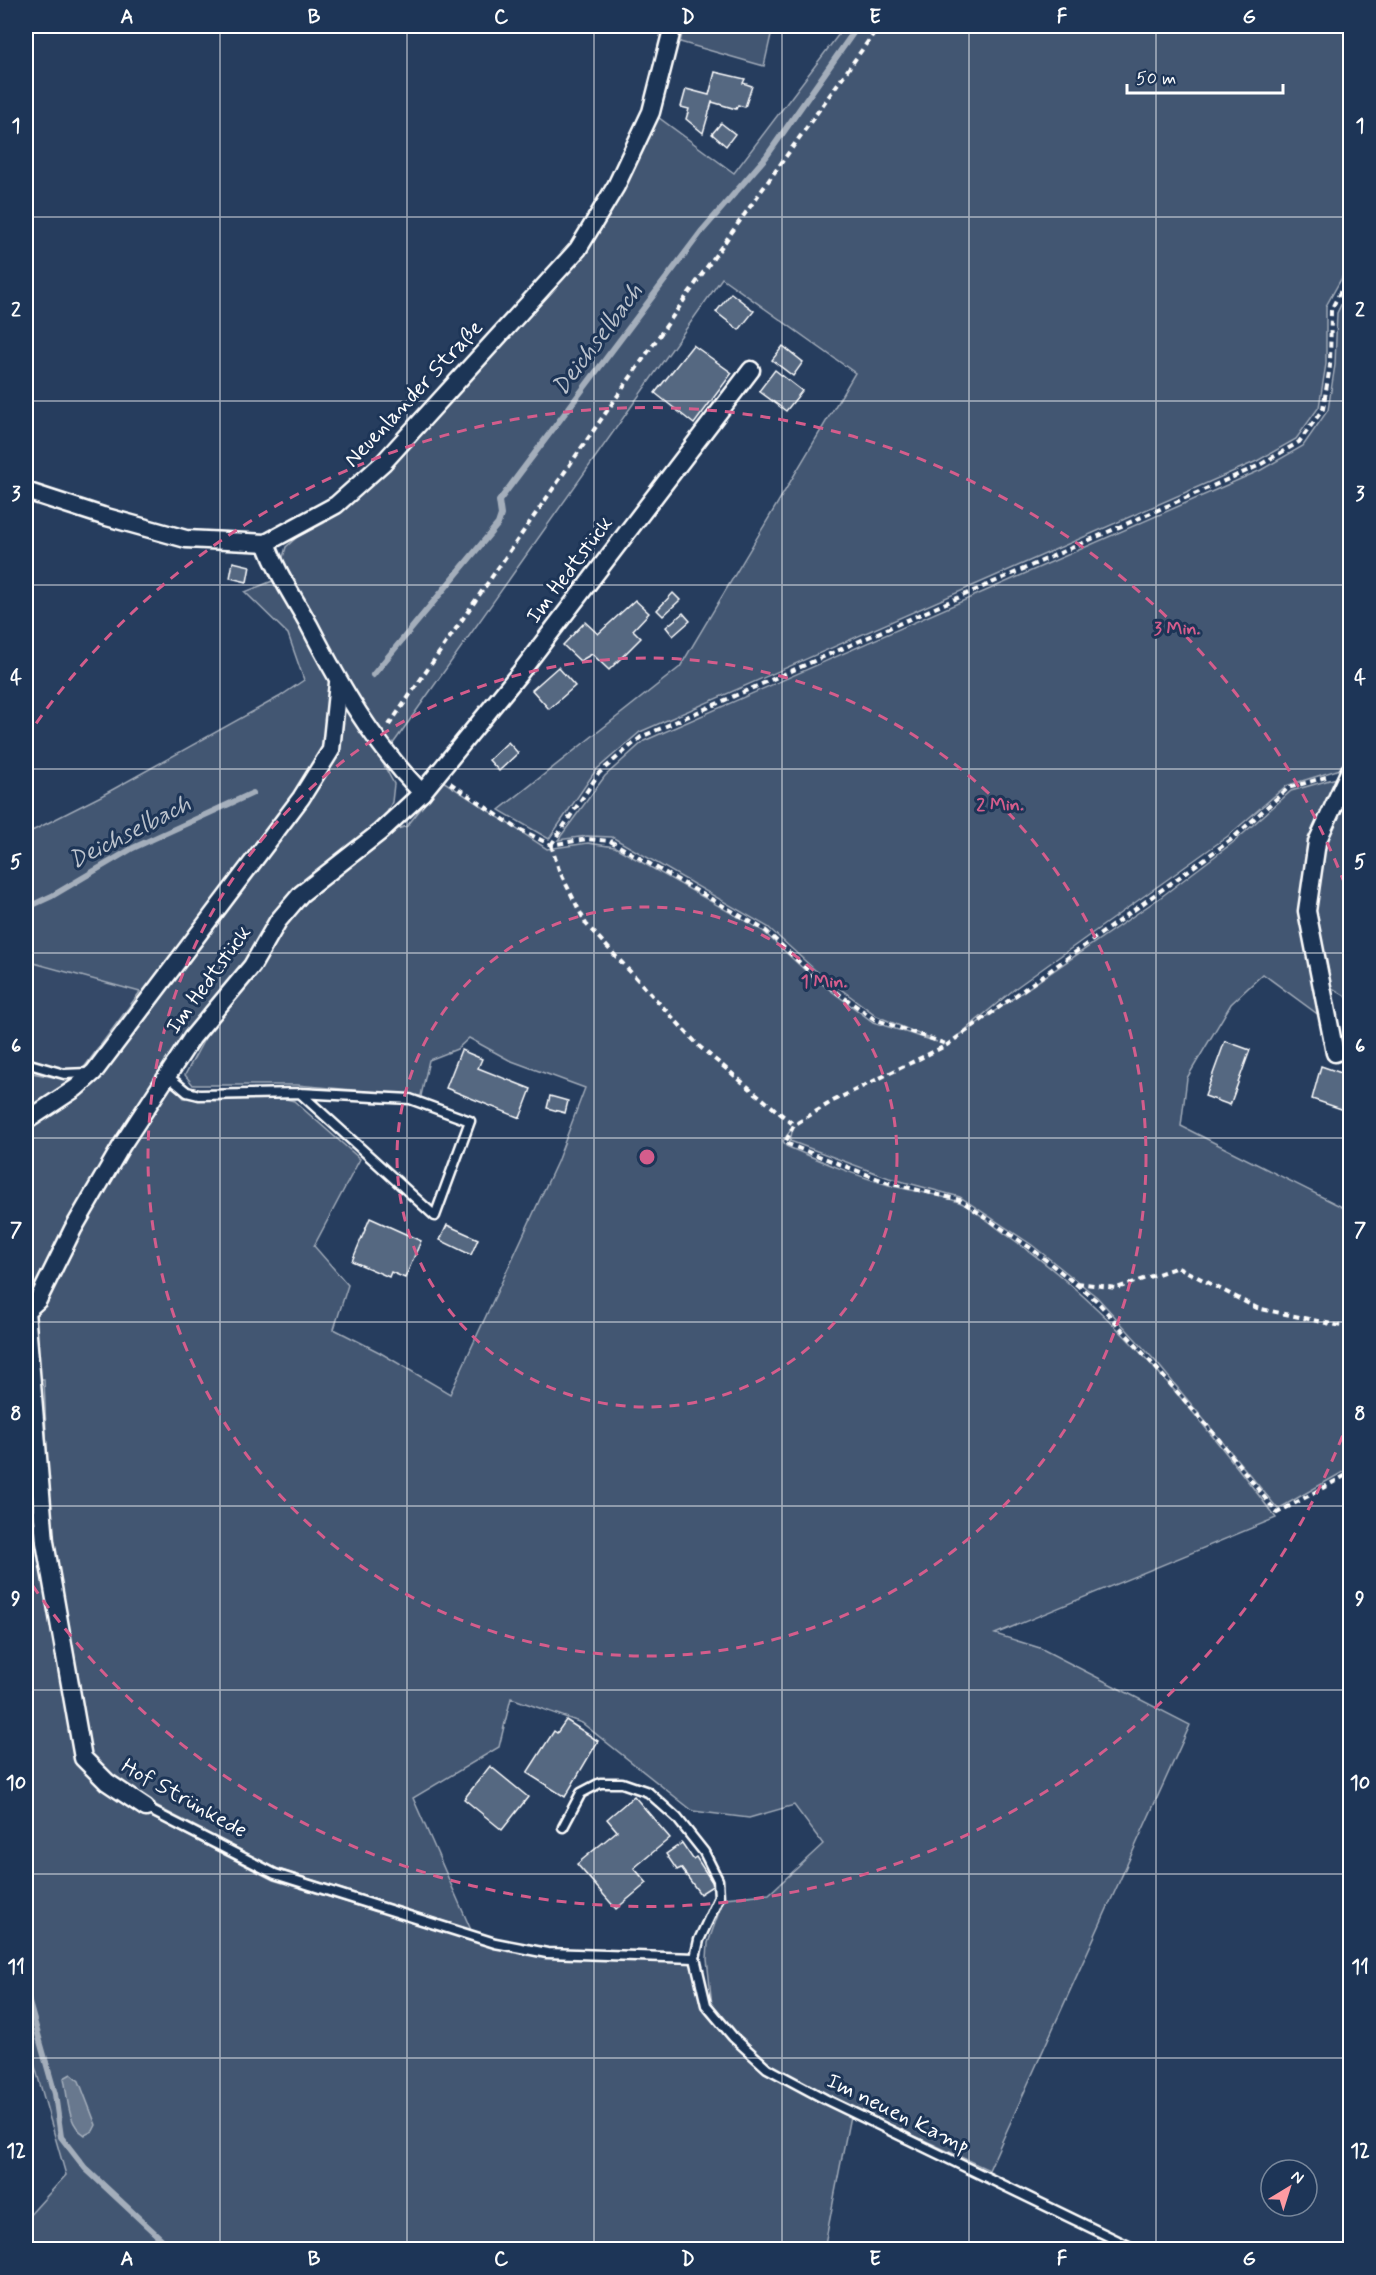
<svg xmlns="http://www.w3.org/2000/svg" width="1376" height="2275" viewBox="0 0 1376 2275" font-family="Mynerve,sans-serif">
<rect width="100%" height="100%" fill="#263d5e"/>
<filter id="ink" filterUnits="userSpaceOnUse"><feTurbulence type="fractalNoise" baseFrequency=".0167" numOctaves="2"/><feDisplacementMap in="SourceGraphic" scale="12" xChannelSelector="R" yChannelSelector="G"/><feConvolveMatrix kernelMatrix="1 2 1 2 8 2 1 2 1" color-interpolation-filters="sRGB"/></filter>
<g filter="url(#ink)">
<polygon fill="#344a68" points="26,961 140,992 74,1081 26,1072"/>
<g fill="#425672" stroke="#a0aab8" stroke-width="1.5">
<polygon points="684,26 773,26 764,66 680,42"/>
<polygon points="845,26 1350,26 1350,263 1326,306 1326,364 1319,407 1296,439 1257,461 640,732 596,770 549,839 499,810 680,667 855,373 722,278 390,748 377,724 340,671 281,564 286,547 297,537 324,523 347,506 402,453 536,309 576,263 604,222 638,157 655,115 734,173"/>
<path d="M1350 286V766L1286 786 1228 836 1017 987 954 1039 1161 897 1235 841 1291 791 1340 777 1309 839 1301 897 1323 1018 1263 974 1231 1004 1187 1078 1181 1126 1350 1211V1468L1278 1509 1157 1363 1097 1297 1032 1245 960 1197 889 1178 790 1141 793 1127 783 1141 786 1146C821 1161 856 1176 892 1186 914 1191 938 1194 959 1202 974 1208 990 1223 1004 1233 1112 1307 1197 1413 1276 1518L995 1634 1040 1648 1190 1725 989 2170 821 2093 778 2070 734 2033 712 2005 707 1959 708 1943 724 1898 769 1894 823 1844 794 1805 749 1818 693 1811 582 1723 511 1698 499 1747 413 1798 471 1930 278 1869 148 1802 110 1777 87 1754 50 1536 44 1380H29L38 1535 76 1758 102 1786 134 1808 273 1880 495 1947 548 1956 691 1963 701 2005 727 2038 762 2070 850 2116 824 2249 26 2250V2219L66 2175 26 2035V1072L74 1081 140 992 26 961V834L101 796 279 697 304 680 288 634 245 592 275 580 321 649 394 784 392 802 381 825 294 892 238 974 165 1070 174 1087 184 1098 218 1101 278 1097 294 1101 360 1159 314 1246 348 1285 334 1329 379 1352 450 1394 557 1162 585 1088 509 1060 469 1038 457 1049 429 1060 421 1096 297 1085H193L185 1075 213 1023 257 969 280 926 293 909 388 832 407 826 443 781 547 849 588 843 615 847 763 931 810 975 873 1022 937 1042 877 1016 815 970 768 927 612 837 587 836 558 840 605 776 644 741 1261 470 1303 446 1328 410 1335 365 1337 313Z"/>
<polygon points="1350,780 1350,999 1332,988 1314,913 1321,843"/>
</g>
<path fill="#67788e" stroke="#a4aebb" stroke-width="1.5" d="M71 2074 79 2081 96 2125 93 2131 85 2135C67 2125 68 2097 64 2078Z"/>
<g fill="none" stroke-linecap="round" stroke-linejoin="round">
<g stroke="#a4aebb" stroke-width="6">
<polyline points="373,675 498,524 501,515 499,501 701,232 766,157 858,26"/>
<polyline points="26,908 52,896 133,848 253,793"/>
<polyline points="26,1992 55,2094 61,2137 85,2168 173,2250"/>
</g>
</g>
<g fill="#556781" stroke="#fff" stroke-width="1.5">
<polygon points="715,72 745,79 743,83 752,86 745,107 738,105 736,109 712,102 703,133 686,119 689,109 681,107 686,89 709,95"/>
<polygon points="721,123 735,134 726,146 712,134"/>
<polygon points="731,293 754,311 739,330 716,312"/>
<polygon points="693,345 732,373 694,424 655,393"/>
<polygon points="783,346 803,362 793,376 772,360"/>
<polygon points="775,370 802,391 786,411 759,391"/>
<polygon points="233,562 250,566 247,582 230,578"/>
<polygon points="673,593 680,600 663,616 657,610"/>
<polygon points="635,600 649,613 633,630 641,638 609,670 592,654 580,661 563,645 585,622 598,634"/>
<polygon points="683,613 690,621 673,636 666,627"/>
<polygon points="558,667 575,686 549,709 532,690"/>
<polygon points="508,742 518,753 499,771 489,760"/>
<polygon points="1225,1041 1250,1050 1230,1105 1205,1096"/>
<polygon points="461,1050 482,1059 478,1068 531,1089 520,1118 446,1088"/>
<polygon points="1321,1066 1350,1076 1350,1112 1312,1099"/>
<polygon points="550,1096 568,1101 565,1113 547,1108"/>
<polygon points="370,1218 421,1241 405,1278 391,1272 389,1277 352,1261"/>
<polygon points="447,1225 478,1239 471,1255 440,1240"/>
<polygon points="566,1720 598,1741 565,1797 527,1773 554,1731 557,1733"/>
<polygon points="490,1766 528,1797 502,1830 464,1799"/>
<polygon points="634,1796 670,1838 634,1868 647,1883 616,1909 577,1864 617,1831 607,1819"/>
<polygon points="682,1843 693,1859 696,1857 714,1885 700,1894 681,1868 677,1870 666,1854"/>
</g>
<g fill="none" stroke-linecap="round" stroke-linejoin="round">
<defs>
<g id="lane">
<polyline points="26,1063 64,1074 88,1073"/>
<polyline points="169,1077 187,1092 199,1095 300,1093 410,1099 470,1121 435,1216 300,1093"/>
<polyline points="146,1808 275,1874 495,1943 547,1953 695,1958"/>
<polyline points="563,1827 581,1793 600,1783 622,1783 648,1792 677,1818 704,1852 718,1880 719,1897 699,1940 695,1958 706,2005 733,2037 767,2068 825,2099 1137,2250"/>
</g>
<g id="street">
<polyline points="26,491 103,516 186,539 266,543 336,505 383,463 578,249 616,186 651,112 673,26"/>
<path d="M266 543C278 575 293 596 309 625 342 689 371 740 422 793L519 674 751 370"/>
<polyline points="1335,1053 1307,911 1317,842 1350,770"/>
<polyline points="26,1121 76,1088 94,1072 301,798 331,750 338,683"/>
<polyline points="146,1808 107,1782 83,1758 45,1542 26,1311 38,1300 73,1229 122,1145 192,1038 252,966 278,921 301,894 380,832 422,793"/>
</g>
</defs>
<use href="#lane" stroke="#fff" stroke-width="13"/>
<use href="#street" stroke="#fff" stroke-width="21"/>
<g stroke="#fff" stroke-width="4" stroke-dasharray="6 4.5" stroke-linecap="butt">
<polyline points="389,725 707,267 879,26"/>
<polyline points="1326,777 1288,788 1232,839 947,1045 833,1101 794,1125 785,1143 889,1183 960,1200 1032,1249 1096,1300 1216,1436 1277,1513 1350,1473"/>
<polyline points="450,783 515,827 551,845 587,839 610,841 765,930 813,975 874,1019 946,1044"/>
<polyline points="551,845 599,773 641,737 1258,466 1299,442 1323,409 1330,366 1331,310 1350,273"/>
<polyline points="551,845 559,870 586,924 700,1047 794,1125"/>
<polyline points="1077,1283 1117,1288 1178,1267 1257,1308 1350,1328"/>
</g>
<use href="#lane" stroke="#1d3557" stroke-width="8"/>
<use href="#street" stroke="#1d3557" stroke-width="16"/>
</g>
</g>
<path fill="none" stroke="#fff" stroke-width="1.5" stroke-opacity="0.55" d="M220 26V2250M407 26V2250M594 26V2250M782 26V2250M969 26V2250M1156 26V2250M26 217H1350M26 401H1350M26 585H1350M26 769H1350M26 953H1350M26 1138H1350M26 1322H1350M26 1506H1350M26 1690H1350M26 1874H1350M26 2058H1350"/>
<g fill="none" stroke="#d45d8c" stroke-width="3" stroke-dasharray="10 8">
<circle cx="647" cy="1157" r="250"/>
<circle cx="647" cy="1157" r="499"/>
<path d="M1349 1419A749 749 0 0 1 26 1576M26 738A749 749 0 0 1 1349 895"/>
</g>
<g text-anchor="middle" dominant-baseline="central" stroke-width="6" stroke-linejoin="round" paint-order="stroke">
<g font-size="22" fill="#fff" stroke="#1d3557">
<text transform="translate(414 394) rotate(-47)">Neuenlander Straße</text>
<text transform="translate(570 570) rotate(-53)">Im Hedtstück</text>
<text transform="translate(209 980) rotate(-54)">Im Hedtstück</text>
<text transform="translate(184 1799) rotate(29)">Hof Strünkede</text>
<text transform="translate(898 2114) rotate(26)">Im neuen Kamp</text>
</g>
<g font-size="24" font-style="italic" fill="#bbc2cc" stroke="#1d3557">
<text transform="translate(598 340) rotate(-53)">Deichselbach</text>
<text transform="translate(130 833) rotate(-27)">Deichselbach</text>
</g>
</g>
<circle cx="647" cy="1157" r="9" fill="#d45d8c" stroke="#1d3557" stroke-width="3"/>
<g font-size="18" text-anchor="middle" font-weight="bold" fill="#d45d8c" stroke="#1d3557" stroke-width="6" stroke-linejoin="round" paint-order="stroke">
<text x="1177" y="634">3 Min.</text>
<text x="1000" y="810">2 Min.</text>
<text x="824" y="987">1 Min.</text>
</g>
<rect width="1376" height="2275" fill="none" stroke="#1d3557" stroke-width="66"/>
<g transform="translate(1289 2188) rotate(38)"><circle r="28" fill="#1d3557" stroke="#77869a" stroke-width="1.5"/>
<path d="M0-4.5L10 22L0 15L-10 22Z" fill="#ff9aa2"/>
<text y="-9" font-size="16" font-weight="bold" text-anchor="middle" fill="#ffffff">N</text>
</g>
<path d="M1127 84v9h156v-9" fill="none" stroke="#ffffff" stroke-width="3"/>
<text x="1136" y="84" font-size="18" fill="#ffffff" stroke="#1d3557" stroke-width="4.5" paint-order="stroke">50 m</text>
<rect x="33" y="33" width="1310" height="2209" fill="none" stroke="#fff" stroke-width="2"/>
<g font-size="20" text-anchor="middle" font-weight="bold" fill="#fff">
<text x="127" y="23">A</text>
<text x="314" y="23">B</text>
<text x="501" y="23">C</text>
<text x="688" y="23">D</text>
<text x="875" y="23">E</text>
<text x="1062" y="23">F</text>
<text x="1249" y="23">G</text>
<text x="16" y="132">1</text>
<text x="1360" y="132">1</text>
<text x="16" y="316">2</text>
<text x="1360" y="316">2</text>
<text x="16" y="500">3</text>
<text x="1360" y="500">3</text>
<text x="16" y="684">4</text>
<text x="1360" y="684">4</text>
<text x="16" y="868">5</text>
<text x="1360" y="868">5</text>
<text x="16" y="1052">6</text>
<text x="1360" y="1052">6</text>
<text x="16" y="1236">7</text>
<text x="1360" y="1236">7</text>
<text x="16" y="1420">8</text>
<text x="1360" y="1420">8</text>
<text x="16" y="1605">9</text>
<text x="1360" y="1605">9</text>
<text x="16" y="1789">10</text>
<text x="1360" y="1789">10</text>
<text x="16" y="1973">11</text>
<text x="1360" y="1973">11</text>
<text x="16" y="2157">12</text>
<text x="1360" y="2157">12</text>
<text x="127" y="2265">A</text>
<text x="314" y="2265">B</text>
<text x="501" y="2265">C</text>
<text x="688" y="2265">D</text>
<text x="875" y="2265">E</text>
<text x="1062" y="2265">F</text>
<text x="1249" y="2265">G</text>
</g>
</svg>
